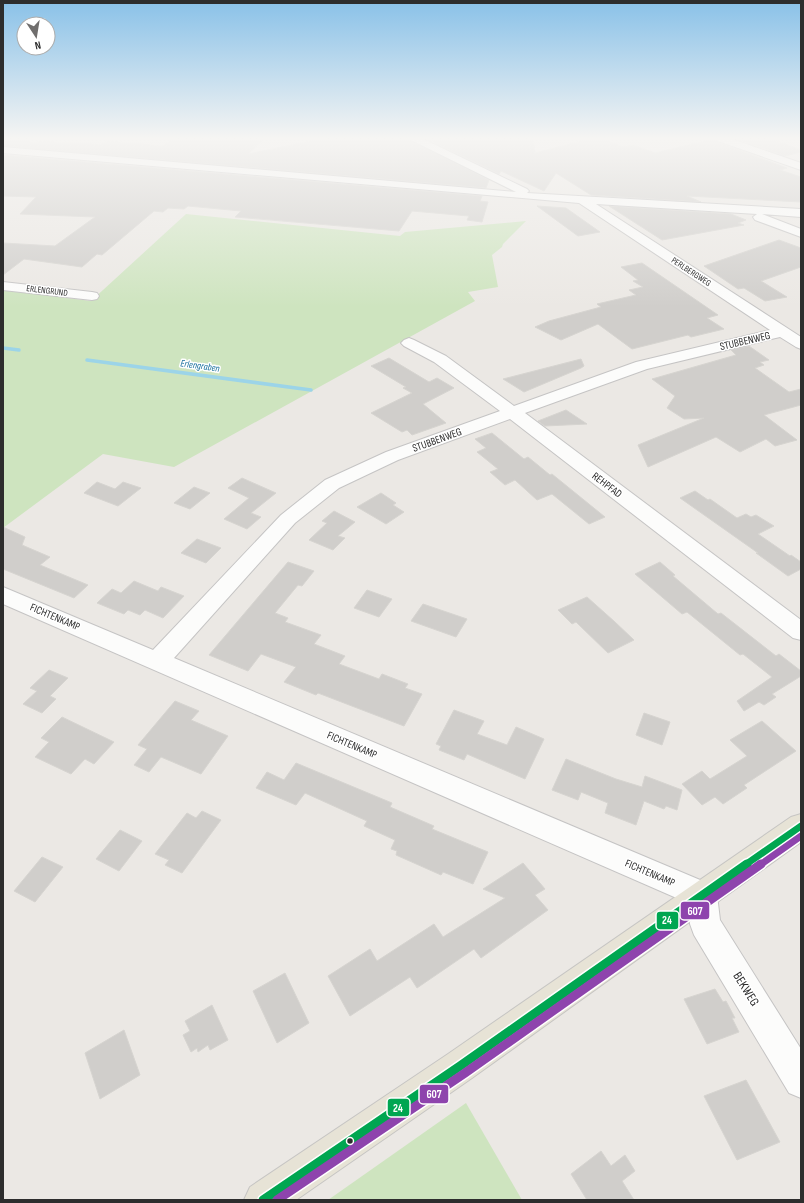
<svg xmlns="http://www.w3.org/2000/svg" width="804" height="1203" viewBox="0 0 804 1203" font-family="'Sofia Sans Condensed',sans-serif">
<rect width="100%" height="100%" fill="#ebe8e4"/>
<g fill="#cee4bf">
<polygon points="186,214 400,236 405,232 526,221 503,244 502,247 492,255 498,287 468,292 475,301 174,467 103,454 3,528 3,290 91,301"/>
<polygon points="466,1103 522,1200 328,1200"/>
</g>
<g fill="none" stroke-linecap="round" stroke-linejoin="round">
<g stroke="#9cd4e8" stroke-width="3.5">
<polyline points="3,348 19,350"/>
<polyline points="87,360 311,390"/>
</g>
</g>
<g fill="#d0cecb" stroke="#d6d4d0">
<polygon points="3,138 27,138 32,143 45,141 62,143 64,142 101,145 107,141 163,146 174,138 265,138 248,154 325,138 406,138 489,180 486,188 3,146"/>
<polygon points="425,138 533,138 535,153 590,139 596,141 603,139 624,147 633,145 655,153 713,139 715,141 787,168 780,170 801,177 801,202 687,196 701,202 591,195 556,173 544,191 501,171 499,174"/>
<polygon points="735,138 768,138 801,150 801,152 785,156"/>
<polygon points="3,155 482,196 480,201 488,202 482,222 467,220 469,216 412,211 399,231 235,217 241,211 188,206 184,209 168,208 163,212 154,211 102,255 97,254 82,267 24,259 3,275 3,243 55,246 95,217 20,214 36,197 3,196"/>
<polygon points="537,206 566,208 600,232 578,236"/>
<polygon points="609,206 731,214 746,220 738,223 744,225 662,240"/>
<polygon points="779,240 801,248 801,267 761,281 787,297 765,301 744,288 738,289 704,266"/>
<polygon points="642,263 718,315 707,318 724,329 691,337 688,335 632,349 598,324 561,340 535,327 549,321 601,307 597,304 636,295 629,290 643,287 633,281 638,280 621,267"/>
<polygon points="749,346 769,360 760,362 764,365 755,368 789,392 801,389 801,405 764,415 797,440 775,446 766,439 740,452 716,437 648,467 638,445 704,418 684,419 667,408 675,396 652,379 736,355 731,350"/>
<polygon points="389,358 429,382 437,378 454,388 423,404 446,423 412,435 407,430 402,432 371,413 412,393 403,388 406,387 371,366"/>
<polygon points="581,359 584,366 581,368 524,392 503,379"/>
<polygon points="566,410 587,424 545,426 538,421"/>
<polygon points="492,433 524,459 528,457 550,475 552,474 605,517 589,524 552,494 537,500 515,480 505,485 490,472 498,469 477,452 486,448 475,439"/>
<polygon points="242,478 276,493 251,513 261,517 247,529 224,519 249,498 228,488"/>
<polygon points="97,482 115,489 123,482 141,488 118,506 84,493"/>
<polygon points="194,487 210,493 190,509 174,503"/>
<polygon points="695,491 708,500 710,499 737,518 746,514 751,517 756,515 774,526 758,534 790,556 791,555 801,562 801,569 788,576 756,553 758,553 680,498"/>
<polygon points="381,493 396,503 393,505 404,512 386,524 357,507"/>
<polygon points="334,511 355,522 338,536 345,538 333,550 309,540 327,523 322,521"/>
<polygon points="3,527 25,537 22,545 50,557 40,565 88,585 74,598 3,569"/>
<polygon points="197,539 221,548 206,563 181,553"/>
<polygon points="288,562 314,571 302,586 298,585 275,613 288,618 285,622 321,635 314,644 345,656 339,664 379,679 382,674 408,684 405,688 422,694 404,726 318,693 316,695 284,682 296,667 261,654 248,671 209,655"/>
<polygon points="660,562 675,575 673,576 718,614 721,613 776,656 779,654 801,671 801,676 772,694 776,697 764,705 759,702 744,711 737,701 772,677 743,654 740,655 687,612 682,614 635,574"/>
<polygon points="134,581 158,591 161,587 184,596 163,618 145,610 140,615 128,610 124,614 97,603 112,589 121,593"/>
<polygon points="367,590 392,599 379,617 354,608"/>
<polygon points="587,597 615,622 634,640 608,653 576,622 572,624 558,610"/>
<polygon points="423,604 467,619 456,637 411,621"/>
<polygon points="49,670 68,678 50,696 56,699 42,713 23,704 37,691 30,688"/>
<polygon points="175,701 199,711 191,720 228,736 201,774 161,757 149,772 134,765 147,749 138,745"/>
<polygon points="454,710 484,721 477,734 507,745 516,727 544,739 525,779 467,754 464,760 439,750 441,746 436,744"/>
<polygon points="644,713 670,722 662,745 636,735"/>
<polygon points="62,717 114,742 94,764 85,759 71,774 35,757 49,742 41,738"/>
<polygon points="762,721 796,751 744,785 747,788 723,804 715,797 702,805 682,784 702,771 710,779 747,756 730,740"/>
<polygon points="566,759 616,779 642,787 645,776 682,790 677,810 666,806 664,809 644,801 636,825 605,813 608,803 581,792 578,800 552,790"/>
<polygon points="296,763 392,803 390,807 434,826 432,829 488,852 473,884 443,872 441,875 396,855 397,851 391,849 395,840 364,826 367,821 305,793 296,805 256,788 267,772 284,780"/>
<polygon points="202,811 221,820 182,873 165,865 169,860 155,854 187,813 196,818"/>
<polygon points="120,830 142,841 119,871 96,859"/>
<polygon points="42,857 63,867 35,902 14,891"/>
<polygon points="523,863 545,889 535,895 548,910 481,958 474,949 417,988 410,977 350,1016 328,976 370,949 377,961 434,924 443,937 505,898 483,889"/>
<polygon points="285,973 309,1023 277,1043 253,991"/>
<polygon points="715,989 723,1002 726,1001 735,1018 732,1018 739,1032 707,1044 684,999"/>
<polygon points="212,1005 228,1040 210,1050 208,1045 198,1052 197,1048 191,1052 183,1035 190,1031 185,1021"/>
<polygon points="124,1030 140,1075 100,1099 85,1053"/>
<polygon points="746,1080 780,1142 737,1160 704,1096"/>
<polygon points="601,1151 611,1166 625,1155 635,1171 622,1181 634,1200 587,1200 571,1174"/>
</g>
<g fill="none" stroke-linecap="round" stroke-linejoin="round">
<defs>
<g id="minor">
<polygon points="407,138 421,138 527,189 529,191 527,193 801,209 801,217 762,214 801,229 801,237 755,220 753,217 757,214 596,204 801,337 801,349 796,347 780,337 647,369 525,413 801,620 801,640 793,638 510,419 398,460 339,488 295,523 174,658 712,885 717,895 720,920 801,1049 801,1098 789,1093 694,935 690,924 688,903 3,604 3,587 153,650 281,515 325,480 386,452 500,411 434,362 404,346 401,343 404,340 409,338 414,340 446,356 514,406 636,362 770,330 579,203 3,153 3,147 516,192"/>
<polygon points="714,138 729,138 801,163 801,170 715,140"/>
<polygon points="3,282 92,292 97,293 99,296 97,299 92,300 3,290"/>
</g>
<polygon id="major" points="801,814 801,842 472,1078 296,1200 244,1200 250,1187 448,1054 791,817"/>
</defs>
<use href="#minor" stroke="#c5c4c4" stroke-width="2"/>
<use href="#major" stroke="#c6c5c3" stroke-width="2"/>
<use href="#minor" fill="#fcfcfb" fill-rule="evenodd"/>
<use href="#major" fill="#e7e3d6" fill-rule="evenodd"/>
<defs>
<polyline id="bus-1-far1" points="745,865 801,826"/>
<polyline id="bus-1" points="263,1200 460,1066 747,864"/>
<polyline id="bus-2-far1" points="760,865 801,836"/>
<polyline id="bus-2" points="277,1200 465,1073 761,864"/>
</defs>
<use href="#bus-1-far1" stroke="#fff" stroke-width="10"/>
<use href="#bus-1" stroke="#fff" stroke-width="12"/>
<use href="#bus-2-far1" stroke="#fff" stroke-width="10"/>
<use href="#bus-2" stroke="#fff" stroke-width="12"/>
<use href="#bus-1-far1" stroke="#00a651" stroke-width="7"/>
<use href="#bus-1" stroke="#00a651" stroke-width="9"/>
<use href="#bus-2-far1" stroke="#8e44ad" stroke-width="7"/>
<use href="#bus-2" stroke="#8e44ad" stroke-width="9"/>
</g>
<linearGradient id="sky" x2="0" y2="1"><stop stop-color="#89c1e8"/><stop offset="0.45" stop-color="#f6f5f3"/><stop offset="1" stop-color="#f6f5f3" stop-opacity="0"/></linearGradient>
<rect width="804" height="307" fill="url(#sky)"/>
<circle fill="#2d2d2d" stroke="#fff" stroke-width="1.5" cx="350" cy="1141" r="3.5"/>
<g text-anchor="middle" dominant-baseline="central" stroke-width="3" stroke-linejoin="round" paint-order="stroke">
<g font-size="9" fill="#2d2d2d" stroke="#fff">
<text transform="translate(691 272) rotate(33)">PERLBERGWEG</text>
<text transform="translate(47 291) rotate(7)">ERLENGRUND</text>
</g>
<g font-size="10" font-style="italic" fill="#146c9b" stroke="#fff">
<text transform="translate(200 366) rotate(8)">Erlengraben</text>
</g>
<g font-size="11" fill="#2d2d2d" stroke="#fff">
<text transform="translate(745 341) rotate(-13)">STUBBENWEG</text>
<text transform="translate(437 440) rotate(-20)">STUBBENWEG</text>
<text transform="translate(607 485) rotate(37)">REHPFAD</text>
<text transform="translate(55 617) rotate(23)">FICHTENKAMP</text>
<text transform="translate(352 745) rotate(23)">FICHTENKAMP</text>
<text transform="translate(650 873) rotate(23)">FICHTENKAMP</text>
</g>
<g font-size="13" fill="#2d2d2d" stroke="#fff">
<text transform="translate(746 989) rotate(58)">BEKWEG</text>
</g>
</g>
<g stroke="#fff" stroke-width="1.5">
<rect x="680" y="901" width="30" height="19" rx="4" fill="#8e44ad"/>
<rect x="656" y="911" width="23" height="19" rx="4" fill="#00a651"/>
<rect x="419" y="1084" width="30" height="20" rx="4" fill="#8e44ad"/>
<rect x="387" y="1098" width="23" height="19" rx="4" fill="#00a651"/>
</g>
<g font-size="11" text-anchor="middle" font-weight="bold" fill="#fff">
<text x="695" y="915">607</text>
<text x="667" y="924">24</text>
<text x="434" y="1098">607</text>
<text x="398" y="1112">24</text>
</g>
<rect width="804" height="1203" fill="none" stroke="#2d2d2d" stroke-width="8"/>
<g transform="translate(36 36) rotate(168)"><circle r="19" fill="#ffffff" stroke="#ababab"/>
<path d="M0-3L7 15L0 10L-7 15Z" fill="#706e6d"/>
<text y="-6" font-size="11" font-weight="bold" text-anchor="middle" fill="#2d2d2d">N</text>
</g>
</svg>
